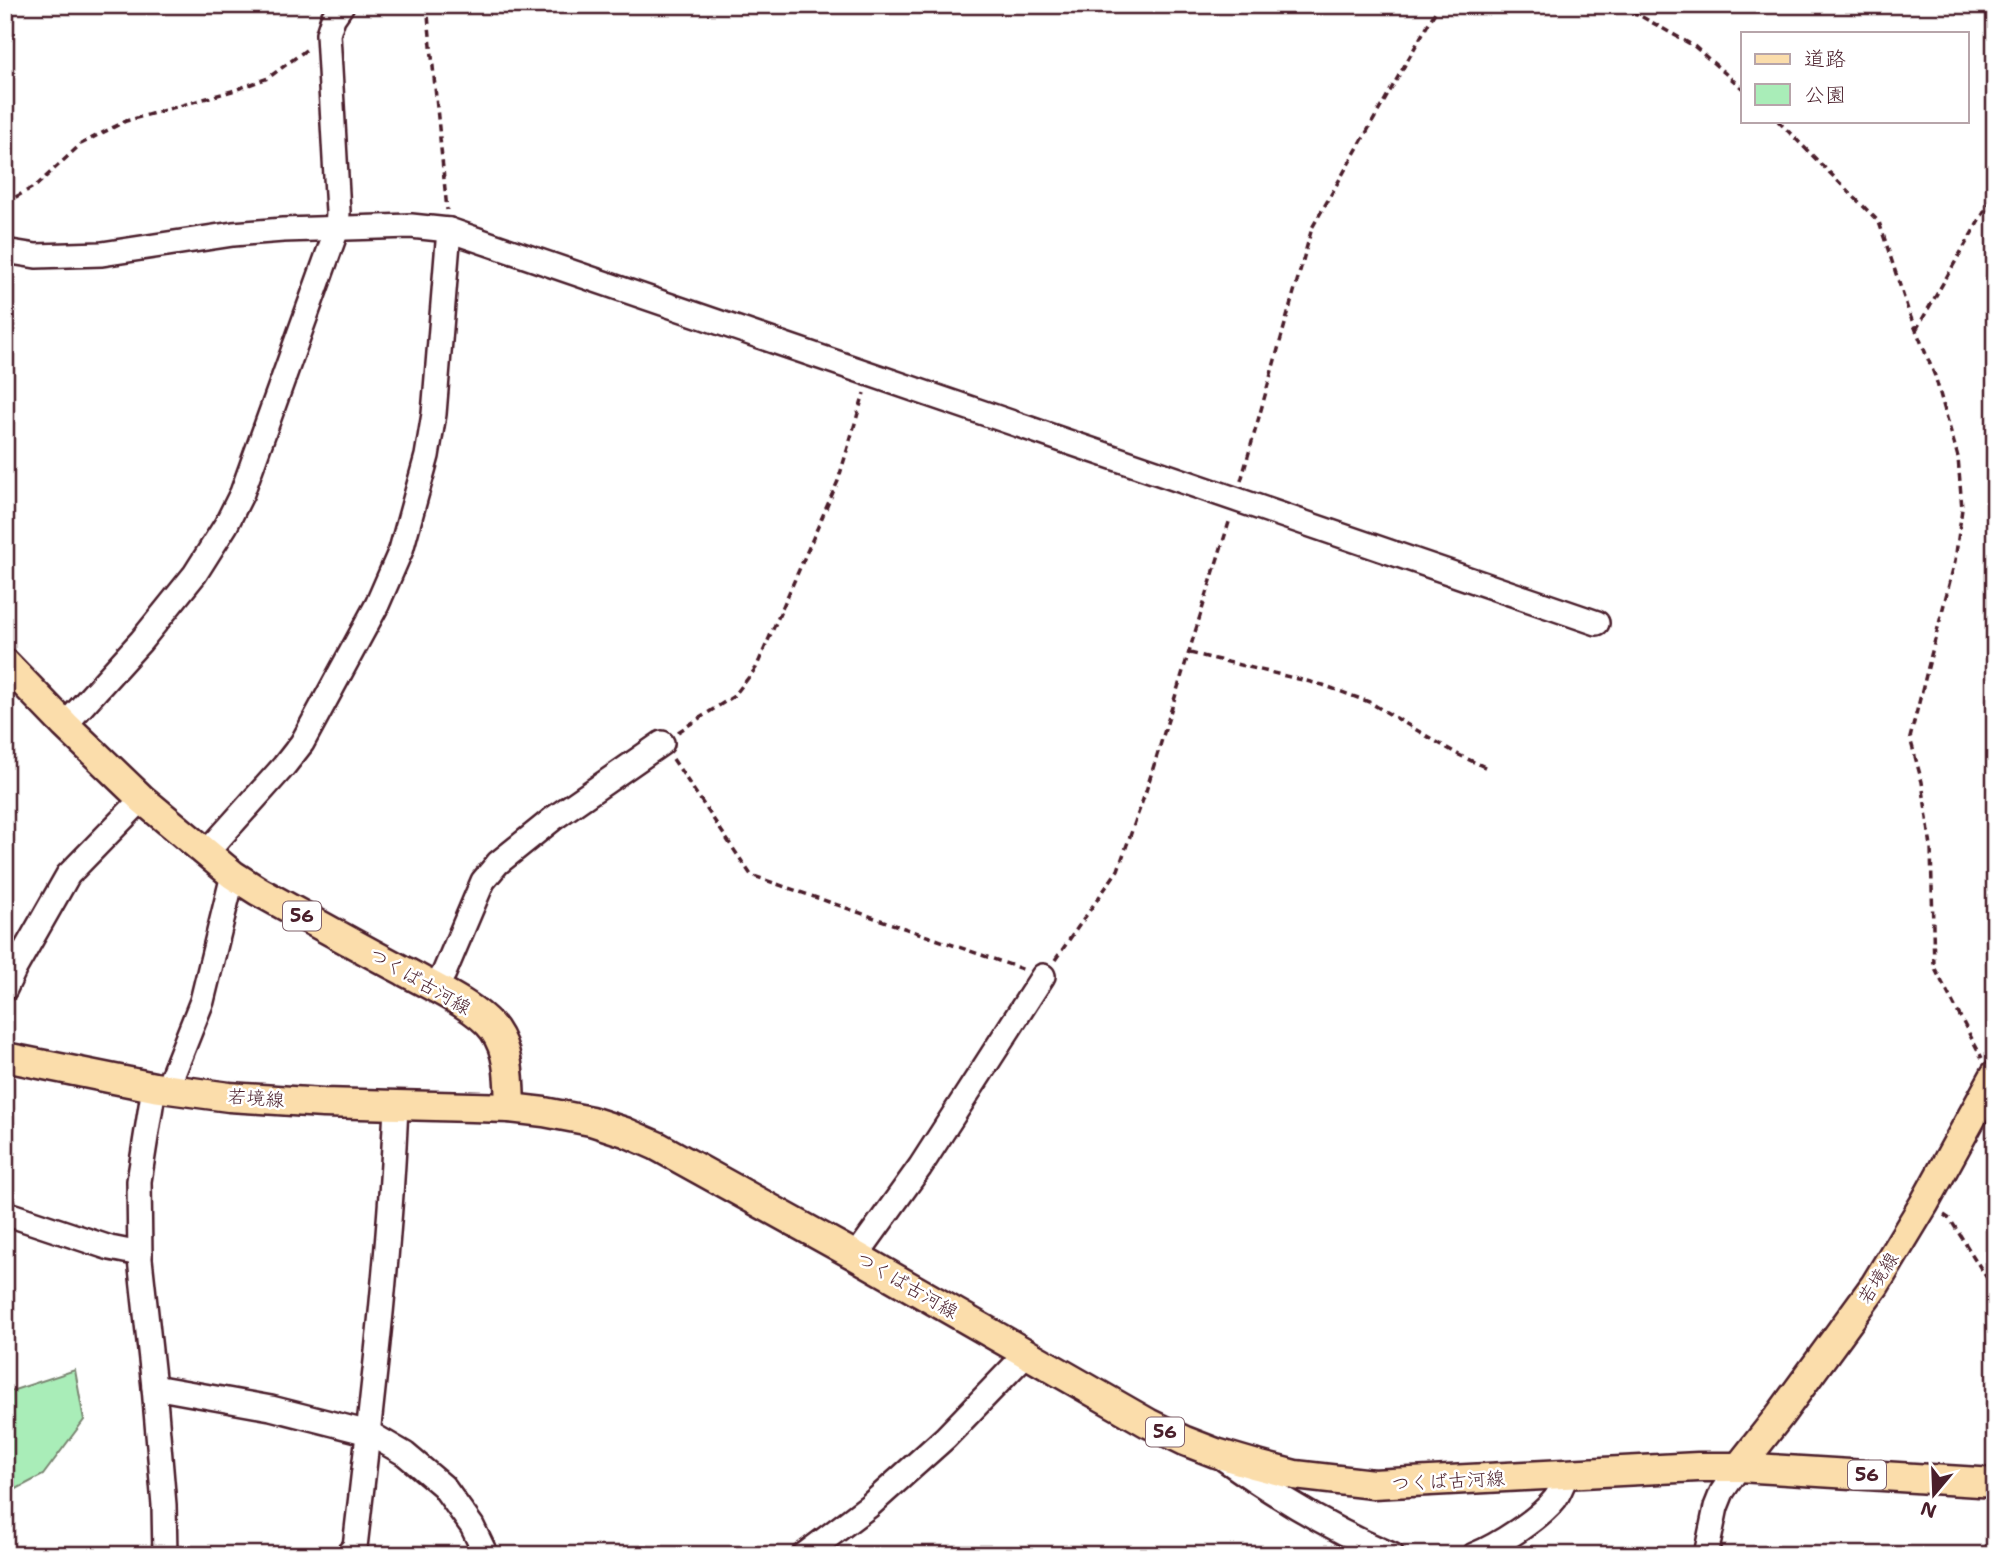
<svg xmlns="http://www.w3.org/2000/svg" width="2000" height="1560" viewBox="0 0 2000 1560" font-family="'Shantell Sans','Klee One',sans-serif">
<rect width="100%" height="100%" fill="#fff"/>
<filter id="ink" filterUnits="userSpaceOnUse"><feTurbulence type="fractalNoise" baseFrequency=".0143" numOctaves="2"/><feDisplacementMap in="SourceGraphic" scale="14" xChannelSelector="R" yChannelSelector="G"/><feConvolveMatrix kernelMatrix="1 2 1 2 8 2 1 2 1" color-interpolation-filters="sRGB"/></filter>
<g filter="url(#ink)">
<polygon fill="#a9edb8" stroke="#7a8672" stroke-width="2" points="75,1370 84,1420 43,1475 5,1495 5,1393"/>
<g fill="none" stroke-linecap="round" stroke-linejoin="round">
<defs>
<g id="minor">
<polyline points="5,251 36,256 102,254 233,234 283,230 411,226 449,230 1597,623"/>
<polyline points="65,725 141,641 195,574 226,525 242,493 337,229 338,212 328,34 333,18 342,5"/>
<polyline points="207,852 284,766 302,743 377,605 401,550 427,456 434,414 449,230"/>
<polyline points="435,988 444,973 483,881 498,863 554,818 662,743"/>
<polyline points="5,989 15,968 68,875 142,799"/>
<polyline points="154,1087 139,1181 140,1259 154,1387 164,1505 165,1555"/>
<polyline points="167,1089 202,1001 233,875"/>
<polyline points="5,1213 110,1248 140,1254"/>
<polyline points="856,1256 920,1167 1043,976"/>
<polyline points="154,1387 271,1408 369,1433 405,1454 443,1486 472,1526 486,1555"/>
<path d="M1224 1459C1277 1497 1332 1530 1392 1555"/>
<path d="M347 1555 355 1547C372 1400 390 1253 396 1105"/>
<polyline points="804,1555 869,1506 945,1438 1026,1354"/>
<path d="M1474 1555C1497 1546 1539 1519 1555 1499 1560 1492 1563 1482 1567 1475"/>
<polyline points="1706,1555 1716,1507 1722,1492 1739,1467"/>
</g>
<g id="major">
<path d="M5 663 65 725 142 799 233 875 258 891C307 918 355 945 404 971 429 985 478 1007 494 1030 510 1053 509 1081 510 1108"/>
<polyline points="5,1057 154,1087 229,1097 323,1103 510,1108 544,1112 591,1121 625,1132 657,1146 856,1256 1148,1423 1185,1441 1216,1453 1257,1465 1295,1475 1373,1484 1698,1467 1739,1467 1995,1483"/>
<polyline points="1739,1467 1780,1415 1875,1285 1924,1204 1995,1075"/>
</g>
</defs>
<use href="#minor" stroke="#4a1f2b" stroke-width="28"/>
<use href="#major" stroke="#4a1f2b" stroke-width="33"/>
<g stroke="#4a1f2b" stroke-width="3.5" stroke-dasharray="7 5" stroke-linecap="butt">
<polyline points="427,5 447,210"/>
<polyline points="1621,5 1694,46 1743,89"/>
<polyline points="1778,121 1879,222 1909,313 1935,376 1958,457 1962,509 1955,561 1910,738 1922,782 1931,847 1934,967 1982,1058"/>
<polyline points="5,203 37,185 81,144 96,136 126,121 232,91 268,78 310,47"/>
<polyline points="1916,330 1995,193"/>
<polyline points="1241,481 1312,228 1439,5"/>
<polyline points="1190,653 1323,685 1369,702 1459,755 1489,769"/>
<polyline points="678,732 734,696 756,668 838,481 864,393"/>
<polyline points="673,759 751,875 1025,970"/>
<polyline points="1055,960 1118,870 1146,791 1230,519"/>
<polyline points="1944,1215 1950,1219 1995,1291"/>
</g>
<use href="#minor" stroke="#fff" stroke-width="23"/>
<use href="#major" stroke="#fbddab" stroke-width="28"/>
</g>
</g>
<g text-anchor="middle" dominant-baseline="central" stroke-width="5" stroke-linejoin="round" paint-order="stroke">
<g fill="#fff" stroke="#80626b" stroke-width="2">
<rect x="283" y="901.5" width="38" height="29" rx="5"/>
<rect x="1146" y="1417.5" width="38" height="29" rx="5"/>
<rect x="1848" y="1460.5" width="38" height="29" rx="5"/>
</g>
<g font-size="18" font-weight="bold" fill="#4a1f2b">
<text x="302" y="916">56</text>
<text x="1165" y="1432">56</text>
<text x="1867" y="1475">56</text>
</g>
<g font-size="19" fill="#4a1f2b" stroke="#fff">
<text transform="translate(420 981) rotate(30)">つくば古河線</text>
<text transform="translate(256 1098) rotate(4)">若境線</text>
<text transform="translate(1878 1278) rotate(-57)">若境線</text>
<text transform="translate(907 1285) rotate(30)">つくば古河線</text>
<text transform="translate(1448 1481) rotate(-3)">つくば古河線</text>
</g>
</g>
<rect width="2000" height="1560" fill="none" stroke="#fff" stroke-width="28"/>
<rect x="14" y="14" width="1972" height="1532" fill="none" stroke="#4a1f2b" stroke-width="2.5" filter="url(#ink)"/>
<rect x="1741" y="32" width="228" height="91" fill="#ffffff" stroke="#b7a5aa" stroke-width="2"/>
<rect x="1755" y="54" width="35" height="10" fill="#fbddab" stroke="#b7a5aa" stroke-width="2"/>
<text x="1804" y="66" font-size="21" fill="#4a1f2b">道路</text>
<rect x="1755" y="84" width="35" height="21" fill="#a9edb8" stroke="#b7a5aa" stroke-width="2"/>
<text x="1804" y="102" font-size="21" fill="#4a1f2b">公園</text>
<g transform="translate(1934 1494) rotate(199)" stroke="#ffffff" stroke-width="5" paint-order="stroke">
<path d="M0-5L12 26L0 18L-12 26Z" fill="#4a1f2b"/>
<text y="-10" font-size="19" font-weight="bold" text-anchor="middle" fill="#4a1f2b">N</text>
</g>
</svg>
